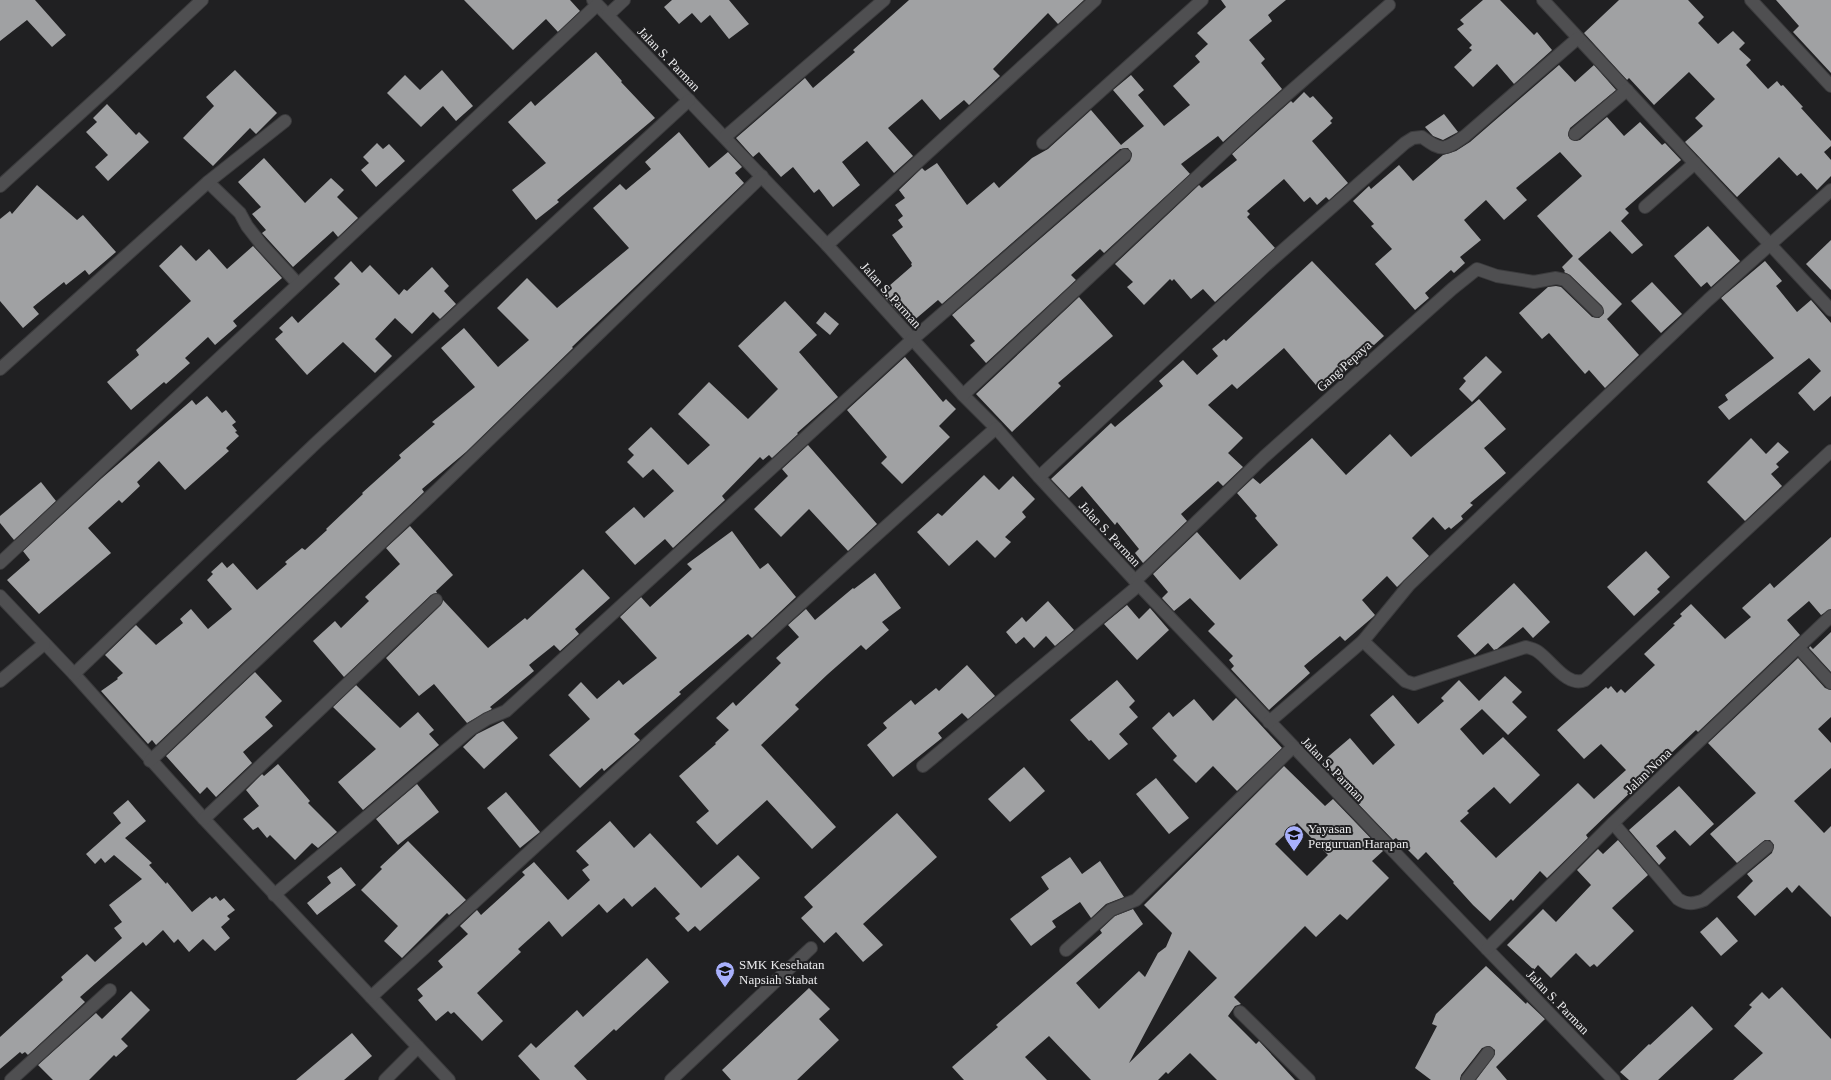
<svg xmlns="http://www.w3.org/2000/svg" width="1831" height="1080" viewBox="0 0 1831 1080" font-family="'Times New Roman',serif">
<rect width="100%" height="100%" fill="#202022"/>
<g fill="#a0a1a3" fill-rule="evenodd">
<polygon points="0,0 35,0 66,35 52,47 27,20 0,41"/>
<polygon points="464,0 570,0 580,11 558,32 546,19 513,50"/>
<polygon points="672,0 729,0 749,24 729,39 710,15 701,23 692,13 679,24 664,7"/>
<polygon points="909,0 1084,0 1058,24 1048,13 993,69 1000,76 969,105 964,100 940,120 922,99 888,128 913,156 894,173 867,141 842,162 860,185 833,207 819,189 814,193 793,167 781,177 759,152 753,157 736,138 805,78 813,88 855,52 853,50"/>
<polygon points="1221,0 1286,0 1268,15 1272,21 1249,40 1265,59 1261,63 1282,89 1223,142 1218,136 1181,164 1190,174 1104,253 1100,249 1071,275 1076,280 986,363 970,345 975,341 952,315 1130,161 1132,154 1128,148 1120,149 942,304 938,300 912,322 905,313 901,316 881,293 912,266 911,264 912,263 892,235 903,227 898,220 903,216 895,205 905,198 899,190 922,168 925,171 937,163 967,205 994,182 999,188 1032,158 1048,149 1091,110 1121,145 1144,126 1113,90 1131,75 1144,90 1138,95 1164,126 1190,105 1173,86 1200,62 1195,56 1208,44 1197,33 1226,7"/>
<polygon points="1483,0 1500,0 1534,35 1537,32 1552,50 1514,84 1497,64 1473,87 1454,67 1472,50 1469,48 1472,45 1457,29 1464,24 1460,20"/>
<polygon points="1619,0 1688,0 1704,17 1698,23 1718,44 1733,31 1745,43 1739,49 1751,60 1746,65 1768,89 1777,81 1781,86 1783,85 1803,107 1801,108 1831,141 1831,146 1824,152 1831,160 1831,176 1817,190 1801,173 1797,176 1779,157 1737,197 1685,142 1703,126 1695,118 1715,99 1689,72 1654,105 1629,78 1627,80 1584,33"/>
<polygon points="1776,0 1831,0 1831,73 1793,32 1799,26"/>
<polygon points="596,52 622,81 621,82 655,118 557,200 559,202 536,220 512,190 546,163 508,122 531,101 535,106"/>
<polygon points="1559,65 1575,82 1594,65 1616,90 1570,128 1568,135 1570,139 1576,141 1580,140 1607,117 1624,136 1640,122 1662,145 1665,143 1681,160 1625,209 1629,213 1621,221 1643,245 1632,254 1610,231 1578,259 1622,304 1607,319 1639,355 1605,388 1589,370 1585,374 1549,333 1542,339 1519,313 1548,287 1556,286 1561,287 1592,317 1599,318 1604,313 1602,306 1570,275 1564,272 1565,271 1562,267 1573,256 1537,216 1582,176 1560,152 1516,188 1527,200 1504,220 1486,200 1464,220 1481,240 1460,257 1465,263 1454,273 1451,270 1425,293 1429,298 1415,310 1375,264 1392,249 1371,226 1374,224 1353,201 1369,186 1371,189 1399,165 1413,181 1443,155 1456,151 1470,142"/>
<polygon points="235,70 277,113 256,134 250,128 213,166 183,138 214,106 206,97"/>
<polygon points="442,70 473,106 456,121 443,106 421,127 387,93 405,75 420,90"/>
<polygon points="1304,92 1310,98 1313,96 1333,118 1330,121 1332,123 1312,141 1348,183 1329,200 1326,197 1317,205 1310,197 1304,202 1284,179 1247,211 1250,214 1247,217 1275,248 1215,302 1203,289 1191,299 1174,279 1172,281 1170,279 1144,305 1127,287 1133,282 1115,264 1199,185 1202,188 1237,160 1232,154 1291,101 1293,103"/>
<polygon points="107,104 136,135 139,132 149,142 108,181 95,167 108,155 86,132 97,122 93,118"/>
<polygon points="1444,114 1458,132 1443,140 1433,136 1425,127"/>
<polygon points="679,132 709,168 728,152 742,167 735,173 744,183 572,347 573,348 466,452 422,489 424,492 156,745 152,740 148,744 101,691 118,679 117,678 123,673 105,655 136,625 156,645 183,623 180,619 191,609 208,629 232,609 207,580 213,574 211,572 222,562 227,568 233,563 257,590 287,564 285,562 302,548 305,550 327,530 326,529 363,494 362,493 401,458 399,455 435,424 432,422 475,387 441,348 464,328 498,367 529,340 497,308 527,278 557,308 629,248 593,208 620,184 626,190 651,169 645,162"/>
<polygon points="377,143 383,149 389,144 405,161 376,187 361,170 369,163 363,157"/>
<polygon points="264,158 305,203 331,178 344,190 337,197 358,218 338,237 333,231 293,267 262,233 266,230 252,214 261,207 238,182"/>
<polygon points="37,185 77,220 83,215 116,252 89,275 85,270 66,285 64,282 33,307 39,314 23,328 0,301 0,219 10,211 12,214"/>
<polygon points="1708,226 1740,261 1711,287 1707,282 1701,287 1674,256"/>
<polygon points="1831,240 1831,290 1806,264"/>
<polygon points="181,245 196,261 209,249 227,269 253,246 282,278 233,321 237,326 215,345 208,337 185,358 190,363 166,384 164,382 131,410 107,382 139,355 136,350 191,301 159,266"/>
<polygon points="351,261 362,273 370,265 399,295 404,289 407,291 432,267 449,286 444,291 456,304 440,319 433,312 412,334 395,318 375,339 392,356 375,373 343,342 307,375 275,339 283,332 279,328 292,316 298,323 340,284 334,278"/>
<polygon points="1312,261 1384,336 1322,392 1284,348 1237,389 1232,384 1208,405 1243,438 1228,453 1243,467 1223,486 1218,481 1181,514 1187,521 1143,563 1135,553 1139,549 1117,522 1115,525 1082,486 1069,498 1051,479 1111,423 1115,427 1163,386 1159,381 1183,360 1197,375 1218,356 1212,349 1224,339 1226,341"/>
<polygon points="1765,261 1782,281 1776,286 1797,312 1811,300 1831,323 1831,396 1814,411 1798,393 1821,371 1809,358 1729,420 1718,407 1728,400 1725,395 1774,358 1721,298"/>
<polygon points="1652,282 1682,314 1661,333 1631,301"/>
<polygon points="1079,297 1113,336 1058,383 1061,386 1012,432 976,394"/>
<polygon points="785,301 817,335 799,352 838,397 797,433 798,434 772,458 769,455 763,460 760,457 722,496 725,500 673,548 665,539 635,565 605,532 634,507 644,518 674,491 653,469 643,478 627,462 634,455 628,449 651,427 688,465 710,445 678,414 709,382 748,419 778,389 738,346"/>
<polygon points="825,312 839,324 830,335 816,323"/>
<polygon points="1486,356 1502,372 1472,402 1459,389 1466,381 1463,378"/>
<polygon points="905,357 943,402 946,399 956,409 939,426 950,437 902,484 881,463 887,457 847,410"/>
<polygon points="207,396 222,413 226,410 236,422 232,425 237,431 235,432 239,436 226,448 229,451 185,490 159,461 137,482 140,486 122,503 119,500 88,528 111,553 39,614 7,580 30,560 23,551 102,478 192,400 196,405"/>
<polygon points="1479,399 1506,429 1484,448 1506,473 1470,503 1473,505 1461,516 1463,519 1451,529 1449,527 1445,530 1433,517 1412,538 1429,556 1397,587 1387,576 1362,600 1375,615 1373,617 1345,641 1340,636 1304,666 1310,673 1269,710 1231,669 1234,666 1229,660 1233,656 1208,631 1215,624 1190,598 1174,611 1162,598 1168,592 1153,574 1197,532 1240,580 1278,545 1255,518 1257,516 1237,493 1253,478 1260,484 1312,438 1346,475 1390,434 1411,457"/>
<polygon points="1751,438 1766,454 1778,442 1789,452 1776,464 1779,467 1771,474 1782,486 1745,521 1707,482"/>
<polygon points="808,445 877,524 848,551 809,509 781,537 754,509 788,476 782,469"/>
<polygon points="984,475 999,490 1013,476 1035,499 1022,512 1026,517 1005,537 1011,542 995,558 977,540 949,566 917,532 938,513 942,516"/>
<polygon points="41,482 56,501 14,540 0,523 0,516"/>
<polygon points="410,526 453,575 436,591 437,593 431,595 344,677 313,641 335,621 341,628 369,601 365,597 400,564 386,548"/>
<polygon points="732,531 760,569 768,563 796,597 752,638 748,634 679,692 681,694 634,734 640,740 604,771 602,768 580,788 549,755 590,719 568,695 581,682 597,699 619,680 623,685 657,658 620,617 641,597 650,607 692,569 687,564"/>
<polygon points="1831,537 1831,609 1821,615 1809,601 1787,620 1800,635 1698,732 1696,730 1665,759 1586,835 1588,838 1547,878 1540,871 1513,901 1511,899 1490,921 1473,905 1453,883 1454,882 1426,852 1418,860 1396,838 1393,840 1344,789 1346,788 1323,761 1350,738 1373,765 1395,745 1370,715 1393,695 1418,724 1444,701 1441,698 1459,680 1479,701 1505,676 1522,692 1512,702 1527,717 1508,735 1482,709 1460,729 1483,755 1503,737 1540,775 1510,804 1494,787 1467,811 1469,813 1460,821 1496,858 1578,783 1594,799 1626,770 1601,744 1584,759 1557,730 1606,687 1608,689 1611,686 1617,693 1621,689 1625,693 1655,665 1644,654 1675,625 1673,624 1682,616 1680,614 1691,604 1725,639 1751,617 1742,608 1770,583 1774,588"/>
<polygon points="1646,551 1670,577 1657,589 1660,592 1634,616 1607,587"/>
<polygon points="583,569 610,598 575,629 579,634 560,651 554,645 529,665 534,671 490,707 492,709 467,723 434,684 419,696 386,658 441,605 443,600 488,648 525,618 527,620"/>
<polygon points="875,573 901,608 882,622 889,630 866,650 861,645 828,674 795,705 799,709 761,745 836,827 812,849 767,800 717,845 696,822 709,811 679,776 716,744 715,743 729,730 716,718 733,702 736,706 781,663 776,658 799,637 788,625 806,609 815,620 853,588 854,589"/>
<polygon points="1514,583 1550,622 1533,638 1523,627 1497,649 1494,650 1488,643 1475,655 1457,636"/>
<polygon points="1048,601 1074,630 1055,646 1046,636 1034,648 1024,637 1016,644 1006,632 1022,617 1026,622"/>
<polygon points="1127,605 1139,619 1150,608 1169,630 1137,660 1104,624"/>
<polygon points="1831,632 1831,672 1809,648 1810,646 1813,649"/>
<polygon points="1798,658 1825,688 1831,690 1831,717 1818,729 1831,743 1831,768 1794,801 1824,833 1831,826 1831,917 1799,885 1792,893 1787,887 1755,916 1737,897 1753,881 1747,874 1772,853 1774,845 1770,840 1765,840 1737,863 1710,834 1756,793 1708,743"/>
<polygon points="967,665 995,696 968,719 962,713 938,733 942,738 893,777 867,745 887,728 883,723 911,700 915,705 936,688 939,691"/>
<polygon points="255,672 282,701 265,717 273,726 243,752 252,763 216,797 207,787 200,794 166,756"/>
<polygon points="1117,680 1135,701 1129,707 1138,717 1119,734 1128,744 1109,760 1091,740 1089,741 1070,720"/>
<polygon points="356,685 400,728 418,712 434,730 429,734 439,745 363,810 338,782 376,749 333,707"/>
<polygon points="1236,698 1282,748 1237,791 1213,766 1196,783 1173,760 1177,756 1152,728 1169,712 1173,717 1194,699 1213,721"/>
<polygon points="503,721 518,738 484,769 463,747 477,734"/>
<polygon points="278,764 310,801 308,803 337,832 318,848 312,843 295,860 270,835 267,838 258,827 253,830 243,819 259,806 246,790 262,774 264,776"/>
<path d="M1284 766 1325 806 1333 799 1383 851 1372 861 1389 878 1347 920 1340 914 1316 937 1305 926 1234 997 1241 1004 1235 1006 1228 1016 1256 1044 1259 1041 1295 1080H1217L1190 1053 1168 1074 1166 1072 1158 1080H1091L1049 1036 1025 1057 1047 1080H964L952 1067 998 1027 996 1025 1102 933 1100 930 1115 916 1133 909 1143 924 1076 983 1099 1009 1139 971 1145 977 1158 953 1166 947 1172 933 1144 905ZM1297 823 1328 855 1307 876 1275 844ZM1189 950 1217 978 1129 1063Z"/>
<polygon points="1024,767 1045,791 1010,822 988,799"/>
<polygon points="1156,778 1189,818 1169,834 1136,794"/>
<polygon points="417,784 439,812 398,845 376,819"/>
<polygon points="1679,786 1714,824 1690,846 1675,830 1656,846 1666,858 1659,865 1629,830"/>
<polygon points="506,792 540,832 520,848 487,808"/>
<polygon points="128,800 146,821 125,838 152,863 149,865 166,884 167,882 192,912 210,897 212,899 216,896 220,901 224,898 235,910 227,916 230,919 221,927 230,938 215,951 203,939 189,952 178,939 174,943 163,930 146,946 143,942 80,997 85,1002 28,1055 25,1052 22,1054 20,1052 0,1069 0,1037 63,980 61,977 87,954 95,962 122,938 114,928 122,922 109,905 142,879 114,855 105,863 101,858 95,864 86,854 121,823 113,813"/>
<polygon points="897,813 937,857 863,924 883,945 863,962 836,932 824,943 801,918 813,907 804,897"/>
<polygon points="610,821 634,848 650,833 701,888 738,855 760,878 700,931 695,926 688,932 675,918 680,914 655,887 632,907 624,898 607,913 599,904 562,937 549,921 518,949 521,952 477,993 503,1021 482,1041 454,1012 451,1014 448,1011 436,1021 418,1000 423,996 417,989 443,967 438,961 468,934 460,926 477,910 481,915 525,875 522,872 534,862 568,900 590,880 582,870 589,865 576,851"/>
<polygon points="1618,840 1648,875 1612,908 1634,931 1597,967 1594,964 1590,967 1576,953 1551,978 1538,965 1534,970 1507,945 1543,909 1556,922 1591,885 1577,870 1598,849 1603,854"/>
<polygon points="408,841 466,900 449,915 447,913 402,958 384,941 398,926 361,890 382,869 380,867"/>
<polygon points="1070,857 1082,874 1100,861 1124,897 1106,904 1091,918 1080,902 1052,921 1056,927 1031,946 1010,919 1049,889 1041,877"/>
<polygon points="341,867 356,885 317,915 307,903 331,883 327,877"/>
<polygon points="1717,917 1738,941 1721,956 1700,932"/>
<polygon points="647,958 669,982 616,1031 614,1029 574,1066 587,1080 540,1080 518,1056 531,1043 536,1048 577,1010 583,1017"/>
<polygon points="1486,966 1526,1004 1527,1002 1545,1019 1496,1067 1507,1080 1476,1080 1495,1054 1495,1050 1489,1046 1482,1048 1461,1075 1460,1080 1431,1080 1415,1068 1437,1026 1432,1024 1436,1014"/>
<polygon points="1782,987 1831,1039 1831,1080 1733,1080 1763,1053 1734,1026 1752,1007 1749,1005 1762,992 1769,999"/>
<polygon points="809,988 830,1009 819,1019 839,1040 797,1080 731,1080 722,1070"/>
<polygon points="131,991 150,1010 121,1039 128,1046 116,1057 114,1055 89,1080 53,1080 38,1065 96,1013 102,1019"/>
<polygon points="1692,1006 1713,1029 1658,1080 1629,1080 1620,1072 1649,1044 1650,1045"/>
<polygon points="352,1033 372,1056 344,1080 296,1080"/>
</g>
<g fill="none" stroke-linecap="round" stroke-linejoin="round">
<defs>
<g id="minor">
<polyline points="593,0 827,245 963,395 996,428 1039,477 1139,585 1487,949 1614,1080"/>
<polyline points="1543,0 1831,310"/>
<polyline points="1751,0 1831,86"/>
<polyline points="608,15 624,0"/>
<polyline points="1575,134 1627,90"/>
<polyline points="725,137 884,0"/>
<polyline points="1043,143 1202,0"/>
<polyline points="208,182 240,213 247,226 261,244 298,284"/>
<polyline points="0,186 109,87 202,0"/>
<polyline points="1645,207 1695,163"/>
<polyline points="827,245 1095,0"/>
<polyline points="0,369 208,182 285,121"/>
<polyline points="963,395 1257,121 1389,5"/>
<path d="M1039 477 1265 266 1405 143 1413 138 1422 137C1442 152 1445 150 1465 136L1578 38"/>
<polyline points="0,563 597,5"/>
<polyline points="1135,581 1264,457 1452,289 1477,269 1497,276 1534,282 1556,278 1565,280 1597,311"/>
<polyline points="0,596 74,674 204,819 449,1080"/>
<path d="M1363 641 1405 681 1414 684 1526 647C1530 648 1534 649 1537 651 1551 660 1567 688 1585 680L1831 451"/>
<polyline points="1798,647 1831,683"/>
<polyline points="74,674 318,441 689,100"/>
<polyline points="0,681 44,644"/>
<polyline points="1269,722 1363,641 1409,585 1708,300 1831,190"/>
<polyline points="150,761 437,490 762,176"/>
<polyline points="923,766 1139,585"/>
<polyline points="204,819 436,600"/>
<path d="M1613 823 1678 899C1687 905 1694 904 1704 900L1767 847"/>
<polyline points="274,895 471,729 487,719 506,711 913,339 1125,155"/>
<polyline points="1487,949 1613,823 1831,616"/>
<polyline points="1066,950 1111,910 1136,900 1293,747"/>
<path d="M371 997C579 807 785 615 996 428"/>
<polyline points="1240,1012 1309,1080"/>
<polyline points="11,1080 110,990"/>
<polyline points="385,1080 418,1047"/>
<polyline points="671,1080 811,948"/>
<polyline points="1467,1080 1488,1053"/>
</g>
</defs>
<use href="#minor" stroke="#3b3b3d" stroke-width="14"/>
<use href="#minor" stroke="#4f4f51" stroke-width="12"/>
</g>
<defs>
<symbol id="school-pin" viewBox="-11 -11 22 30"><path d="M0 17L-7.5 6A9.5 9.5 0 1 1 7.5 6Z" fill="#a8b0fc" stroke="#202022"/><path d="M0-5L7-2L0 1L-7-2ZM-4 1L0 2.5L4 1V4Q0 6-4 4Z" fill="#111"/></symbol>
</defs>
<g fill-rule="evenodd">
<use href="#school-pin" x="1283" y="824" width="22" height="30"/>
<use href="#school-pin" x="714" y="960" width="22" height="30"/>
</g>
<g text-anchor="middle" dominant-baseline="central" stroke-width="4" stroke-linejoin="round" paint-order="stroke">
<g font-size="13" fill="#eaeaec" stroke="#202022">
<text transform="translate(669 59) rotate(46)">Jalan S. Parman</text>
<text transform="translate(891 295) rotate(48)">Jalan S. Parman</text>
<text transform="translate(1344 366) rotate(-42)">Gang Pepaya</text>
<text transform="translate(1110 534) rotate(47)">Jalan S. Parman</text>
<text transform="translate(1333 769) rotate(46)">Jalan S. Parman</text>
<text transform="translate(1648 771) rotate(-44)">Jalan Nona</text>
<text transform="translate(1558 1002) rotate(46)">Jalan S. Parman</text>
</g>
<g font-size="13" fill="#eaeaec" stroke="#202022" text-anchor="start">
<text x="1308" y="828">Yayasan<tspan x="1308" dy="15">Perguruan Harapan</tspan></text>
<text x="739" y="964">SMK Kesehatan<tspan x="739" dy="15">Napsiah Stabat</tspan></text>
</g>
</g>
</svg>
